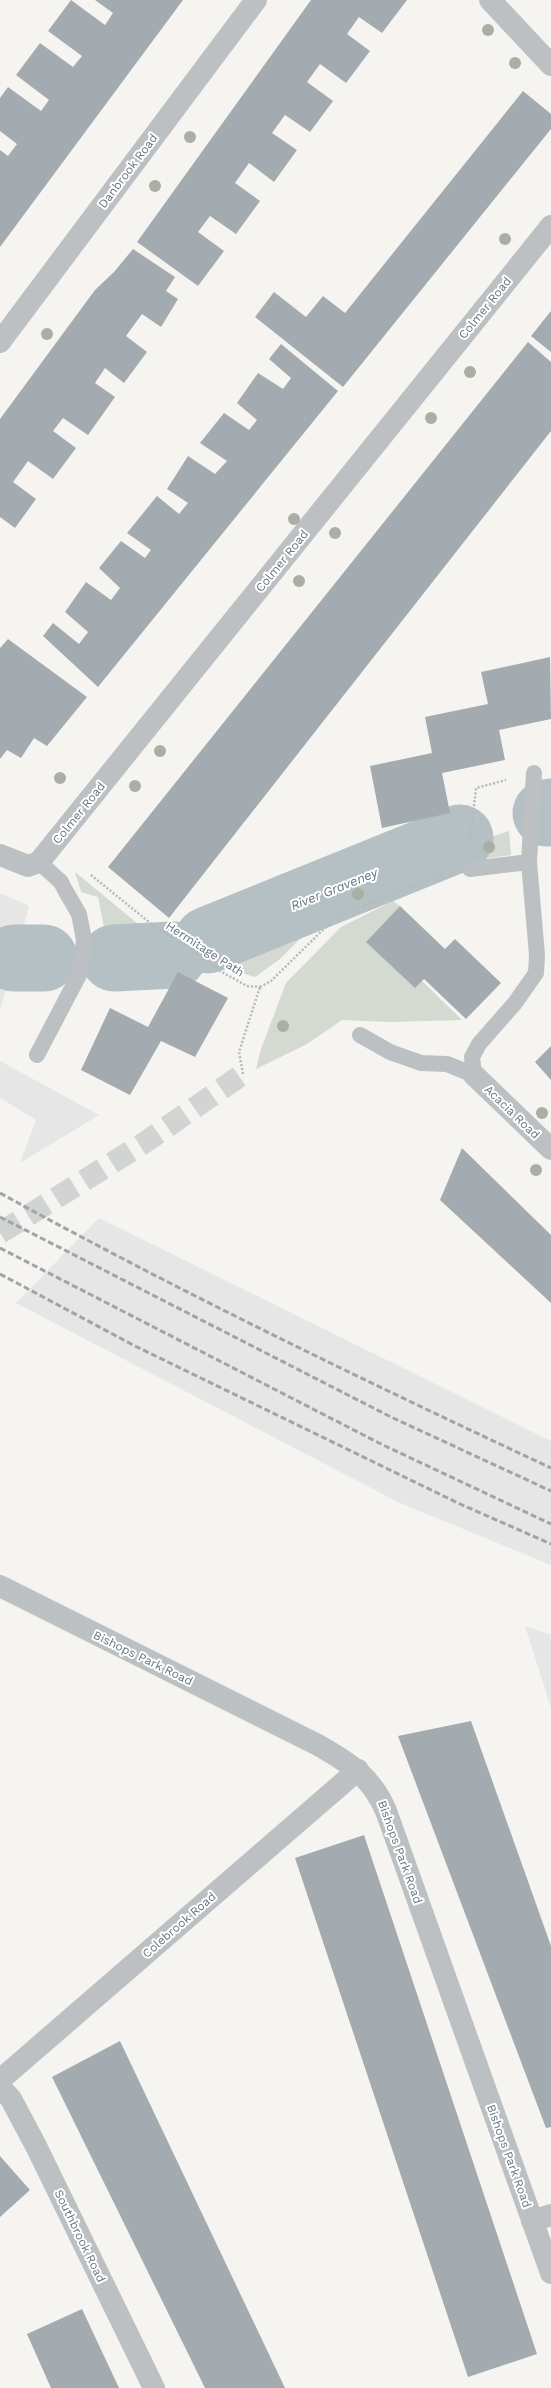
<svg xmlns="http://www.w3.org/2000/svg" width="551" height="2388" viewBox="0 0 551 2388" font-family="'Work Sans',sans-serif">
<rect width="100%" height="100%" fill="#f5f4f1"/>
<g fill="#e5e6e5">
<polygon points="0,893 29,906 0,1011"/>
<polygon points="0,1061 99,1115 20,1163 36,1120 0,1098"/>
<polygon points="99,1218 551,1441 551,1565 400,1503 16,1303"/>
<polygon points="525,1626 551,1635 551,1708"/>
</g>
<g fill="#d4d9d1">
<path d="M509 831 511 855 464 861 425 873 327 912 280 959 255 977 226 968 208 951C307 908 406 864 509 831Z"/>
<polygon points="75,872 167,948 109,952 98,897 81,892"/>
<polygon points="393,901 400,906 369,939 422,981 462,1020 391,1022 342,1020 307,1044 256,1069 261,1049 286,983 341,927"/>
</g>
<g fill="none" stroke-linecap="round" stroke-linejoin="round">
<g stroke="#b4c0c3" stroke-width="67">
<polyline points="546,813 551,812"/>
<polyline points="208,940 460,838"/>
<polyline points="14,958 44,958"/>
<polyline points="114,958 174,955"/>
</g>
</g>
<g fill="#a4abb0">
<polygon points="71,0 105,25 113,13 95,0 183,0 0,247 0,150 8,156 17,144 0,131 0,98 8,87 41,111 49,100 16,75 40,43 73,67 82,56 48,31"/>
<polygon points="311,0 407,0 382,33 359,17 347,34 370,51 346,83 320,64 307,82 333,101 310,132 285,115 272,133 297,150 274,182 249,163 235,183 260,201 236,234 210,216 198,232 224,251 198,286 137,242"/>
<polygon points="523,91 551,114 551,129 343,387 255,317 274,292 306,317 323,296 345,313"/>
<polygon points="133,249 175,277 166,291 178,299 161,327 142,314 126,336 147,352 124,383 105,368 95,383 115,397 88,435 63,418 53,431 76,448 53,479 28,461 13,482 36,499 15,528 0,517 0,419 95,290 114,272"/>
<polygon points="551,311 551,352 531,336"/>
<polygon points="528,342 551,362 551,431 169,918 108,867"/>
<polygon points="281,344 338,391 98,687 43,636 53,623 79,644 88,632 65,612 86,582 111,600 120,588 99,568 121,541 145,558 151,550 127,533 157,496 179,514 188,503 167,489 188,456 215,474 227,461 200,443 224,413 249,430 257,420 237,403 258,373 283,389 291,378 269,359"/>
<polygon points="8,639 87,697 47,746 34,738 21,758 7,750 0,759 0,648"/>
<polygon points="550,657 551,719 499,730 505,760 442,773 450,813 382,828 370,766 432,753 425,717 488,704 481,672"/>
<polygon points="400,906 445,949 455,939 501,983 466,1019 424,979 415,988 366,942"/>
<polygon points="178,972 228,998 195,1057 161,1041 130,1095 81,1070 110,1008 148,1027"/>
<polygon points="551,1046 551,1080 535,1062"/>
<polygon points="462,1148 551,1235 551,1303 440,1200"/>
<polygon points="471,1721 551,1946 551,2127 546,2128 398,1736"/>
<polygon points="364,1835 537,2354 468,2377 295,1858"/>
<polygon points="120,2041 285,2388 205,2388 52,2077"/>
<polygon points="0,2156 30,2190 0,2217"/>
<polygon points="82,2309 119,2388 51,2388 27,2334"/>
</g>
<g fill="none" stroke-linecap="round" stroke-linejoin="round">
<polyline stroke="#d2d4d4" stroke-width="22" stroke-dasharray="22 11" stroke-linecap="butt" points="0,1233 144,1143 243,1074"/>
<g stroke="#b6b9bb" stroke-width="2.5" stroke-dasharray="2 2" stroke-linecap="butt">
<polyline points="470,842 476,788 506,780"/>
<polyline points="91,875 155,927 194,950 220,971 247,986 260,987"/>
<polyline points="260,987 271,981 336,917 443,874"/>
<polyline points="243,1074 239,1052 260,987"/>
</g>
<g stroke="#bcc0c3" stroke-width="16">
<polyline points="470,869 529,862"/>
<polyline points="360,1035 390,1052 421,1063 447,1064 474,1075 472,1057 479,1044 515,1003 536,973 537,955 529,862 534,773"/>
<polyline points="37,1055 80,973 84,940 79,914 65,890 61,882 39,862"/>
</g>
<g stroke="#bcc0c3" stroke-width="22">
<polyline points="490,0 551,65"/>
<polyline points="0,342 256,0"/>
<polyline points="0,855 28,866 39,862 551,226"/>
<polyline points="474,1075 551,1149"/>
<path d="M0 1586 318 1745C348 1762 372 1777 386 1811L551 2273"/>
<polyline points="0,2080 358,1770"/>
<polyline points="0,2087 11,2099 36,2146 154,2388"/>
<polyline points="532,2221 551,2215"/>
</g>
<g stroke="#9ea4a8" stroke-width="3" stroke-dasharray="6 3" stroke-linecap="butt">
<path d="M0 1193C180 1292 365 1381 551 1468"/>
<polyline points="0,1217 391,1417 551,1491"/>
<polyline points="0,1248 381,1444 551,1524"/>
<polyline points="0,1274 135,1346 460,1504 551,1544"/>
</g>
</g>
<g fill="#a9afa4">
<circle cx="488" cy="30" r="6"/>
<circle cx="515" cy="63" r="6"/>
<circle cx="190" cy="137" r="6"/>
<circle cx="155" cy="186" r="6"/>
<circle cx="505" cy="239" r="6"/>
<circle cx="47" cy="334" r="6"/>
<circle cx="470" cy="372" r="6"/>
<circle cx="431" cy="418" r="6"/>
<circle cx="294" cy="519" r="6"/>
<circle cx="335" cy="533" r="6"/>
<circle cx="299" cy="581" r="6"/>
<circle cx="160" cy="751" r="6"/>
<circle cx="60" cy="778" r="6"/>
<circle cx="135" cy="786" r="6"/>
<circle cx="489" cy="847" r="6"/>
<circle cx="358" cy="894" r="6"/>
<circle cx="283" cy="1026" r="6"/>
<circle cx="542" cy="1113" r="6"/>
<circle cx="536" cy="1170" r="6"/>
</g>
<g text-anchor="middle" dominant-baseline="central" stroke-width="4" stroke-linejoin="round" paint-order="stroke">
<g font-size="12" fill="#67767f" stroke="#fff">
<text transform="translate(128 171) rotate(-53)">Danbrook Road</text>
<text transform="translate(485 308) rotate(-51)">Colmer Road</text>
<text transform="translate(282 561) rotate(-51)">Colmer Road</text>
<text transform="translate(79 813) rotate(-51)">Colmer Road</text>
<text transform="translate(205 949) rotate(33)">Hermitage Path</text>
<text transform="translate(512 1112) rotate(44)">Acacia Road</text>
<text transform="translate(143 1658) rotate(26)">Bishops Park Road</text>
<text transform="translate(400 1852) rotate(70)">Bishops Park Road</text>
<text transform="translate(179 1925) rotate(-41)">Colebrook Road</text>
<text transform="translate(509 2156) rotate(70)">Bishops Park Road</text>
<text transform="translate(80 2236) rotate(64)">Southbrook Road</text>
</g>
<g font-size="13" font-style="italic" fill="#63777c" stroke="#fff">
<text transform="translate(334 889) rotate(-22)">River Graveney</text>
</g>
</g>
</svg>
